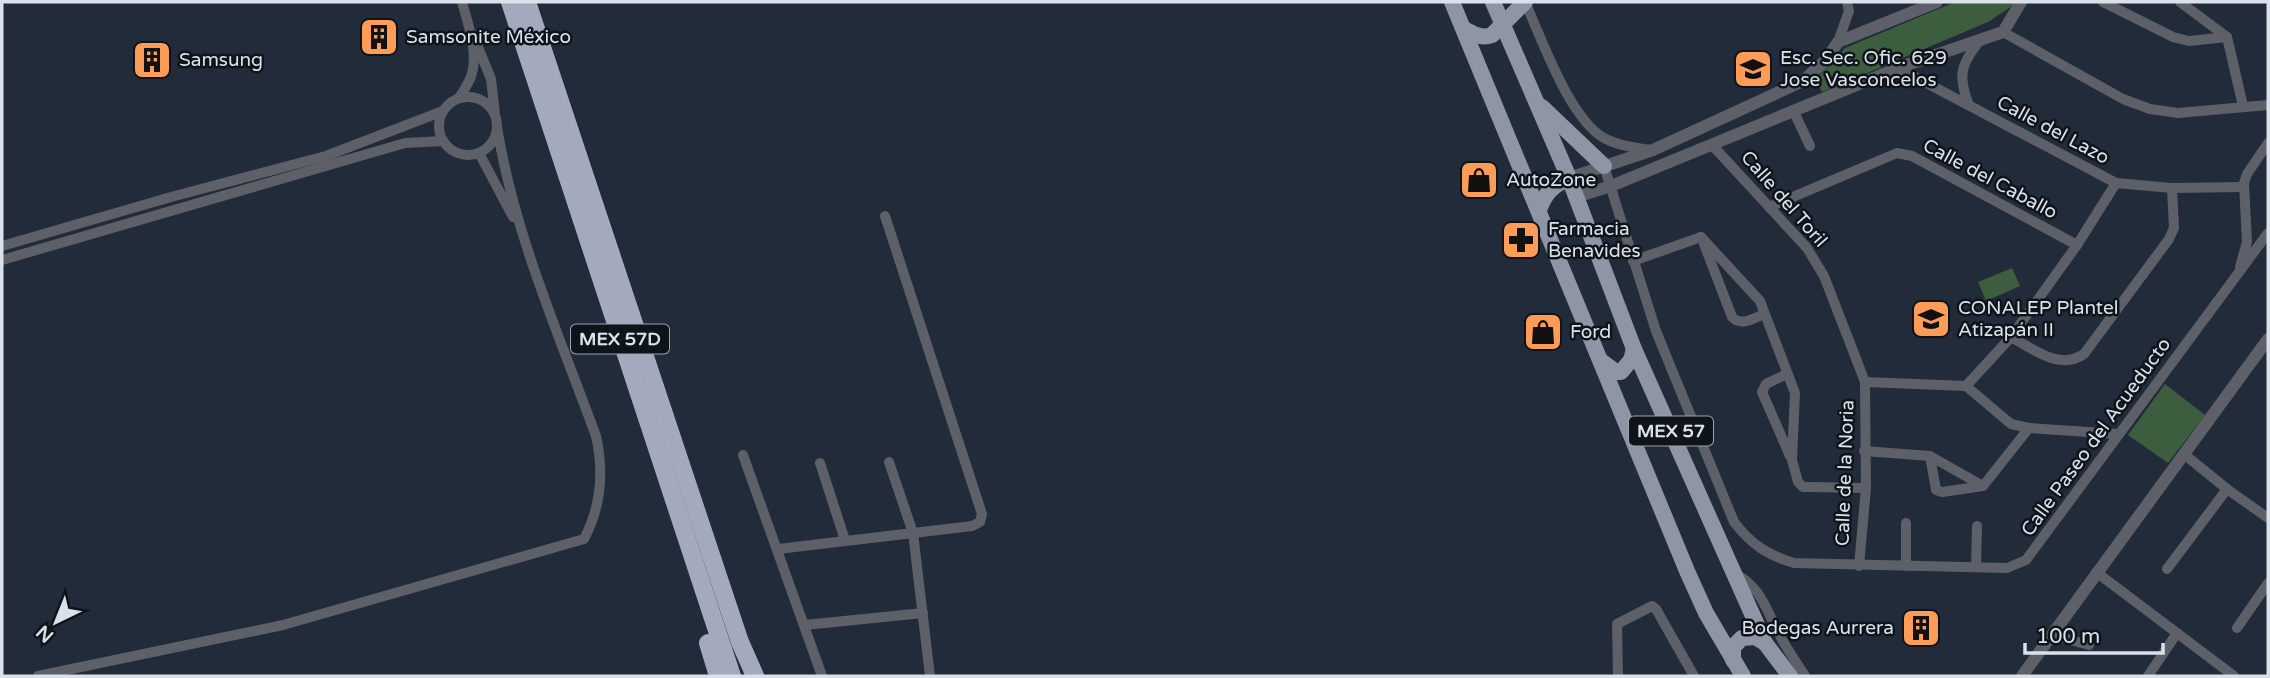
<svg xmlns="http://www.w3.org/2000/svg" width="2270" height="678" viewBox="0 0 2270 678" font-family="'Varela Round',sans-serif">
<rect width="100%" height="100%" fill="#222b39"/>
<g fill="#3d5e3e">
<polygon points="1955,2 2014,2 2012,6 1988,22 1822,92 1816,79 1845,48"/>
<polygon points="2012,268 2020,286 1986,301 1978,282"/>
<polygon points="2165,384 2205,415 2168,463 2128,435"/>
</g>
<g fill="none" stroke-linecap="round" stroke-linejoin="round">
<g stroke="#5d6068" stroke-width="10">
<path d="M1525 2C1542 39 1569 118 1604 138 1619 146 1636 148 1652 150"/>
<polyline points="2103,2 2173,37 2189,41 2227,37"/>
<polyline points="2180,2 2227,37 2243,106"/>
<polyline points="2003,32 2123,99 2150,109 2178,113 2268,105"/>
<polyline points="473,35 491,79 495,114"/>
<polyline points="1838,42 1849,11 1847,2"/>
<polyline points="1898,68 2116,183 2172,188 2244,187"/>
<circle cx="468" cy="126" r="29"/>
<path d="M459 98C463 92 467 85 470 79 480 56 468 24 462 2"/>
<path d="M1969 105C1957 75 1961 64 1981 39"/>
<polyline points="1794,112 1810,146"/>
<polyline points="1712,145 1807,248 1824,276 1865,382 1866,488 1859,566"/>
<polyline points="479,153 513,217"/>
<path d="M1604 166 1656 331 1734 522C1751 544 1767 555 1794 563L2007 568 2026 560 2268 233"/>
<polyline points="1769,207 1897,153 1912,156 2077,245"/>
<polyline points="1701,237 1760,301 1795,393 1792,460 1798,482 1803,487 1810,487 1866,488"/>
<path d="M1704 244 1732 317C1741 327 1754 318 1764 314"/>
<polyline points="2,246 171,197 326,156 443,111"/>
<polyline points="2,260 405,143 443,141"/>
<polyline points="1633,261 1701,237"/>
<polyline points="2240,267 2247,242 2244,183 2247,174 2268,143"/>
<path d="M2011 337C2034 349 2059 371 2084 354L2169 239 2174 228 2172 188"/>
<polyline points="1787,374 1766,384 1762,392 1790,456"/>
<polyline points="1865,382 1966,386 2011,424 2029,428 2118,434"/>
<polyline points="1966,386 2011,337 2077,245 2116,183"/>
<polyline points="1864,451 1930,456 1983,486"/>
<polyline points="743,455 822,676"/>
<polyline points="2185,455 2227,489 2268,518"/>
<polyline points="1930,456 1936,490 1942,492 1983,486 2029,428"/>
<polyline points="889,462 913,533 930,676"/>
<polyline points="820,463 845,540"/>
<polyline points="778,549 972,526 980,522 982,514 885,216"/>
<polyline points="1906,566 1906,523"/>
<polyline points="1976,567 1977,526"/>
<polyline points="2167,569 2227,489"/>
<polyline points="2096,572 2234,676"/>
<path d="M1734 573C1762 588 1765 608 1779 634 1787 649 1796 662 1805 676"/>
<polyline points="805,625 923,613"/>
<polyline points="2237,628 2268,583"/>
<polyline points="2052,635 2089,645"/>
<path d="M38 676 283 625 584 539C601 507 604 472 596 436 559 335 514 233 497 127"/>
<polyline points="1618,676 1617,624 1652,606 1656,609 1694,676"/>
<polyline points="2148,676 2177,633"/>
</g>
<g stroke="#5d6068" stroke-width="12">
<polyline points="1569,178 1653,150 1803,81 1826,60 1838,42 1937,2"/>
<polyline points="1576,197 1611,186 1898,68 2003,32 2021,2"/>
<polyline points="2022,676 2268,339"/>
</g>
<g stroke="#8f95a5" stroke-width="16">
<polyline points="1452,2 1687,571 1706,613 1743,676"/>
<polyline points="1493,2 1569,178 1634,349 1765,643 1790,676"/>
<path d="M1464 29C1474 34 1481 39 1492 35L1525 2"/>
<polyline points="1542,107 1604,166"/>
<path d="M1539 210C1545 193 1552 186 1569 178"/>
<polyline points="1601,361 1616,372 1621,372 1631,360 1634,349"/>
<polyline points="1733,660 1733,647 1742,638 1755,637 1765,643"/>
</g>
<g stroke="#a3aabd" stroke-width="18">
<polyline points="510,2 732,676"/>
<polyline points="527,2 740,642 755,676"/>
<polyline points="708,643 718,676"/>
</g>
</g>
<defs>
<symbol id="building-square" viewBox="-11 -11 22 22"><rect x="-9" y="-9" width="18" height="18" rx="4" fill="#fd9c56" stroke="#0f141a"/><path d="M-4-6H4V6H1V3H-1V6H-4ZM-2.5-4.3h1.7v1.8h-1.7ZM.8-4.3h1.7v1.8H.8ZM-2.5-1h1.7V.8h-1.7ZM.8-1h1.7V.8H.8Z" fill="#111"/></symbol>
<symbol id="school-square" viewBox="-11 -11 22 22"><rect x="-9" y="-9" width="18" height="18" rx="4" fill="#fd9c56" stroke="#0f141a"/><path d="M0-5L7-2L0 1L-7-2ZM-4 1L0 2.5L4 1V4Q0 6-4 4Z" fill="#111"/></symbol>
<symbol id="shop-square" viewBox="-11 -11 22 22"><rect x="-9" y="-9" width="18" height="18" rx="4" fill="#fd9c56" stroke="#0f141a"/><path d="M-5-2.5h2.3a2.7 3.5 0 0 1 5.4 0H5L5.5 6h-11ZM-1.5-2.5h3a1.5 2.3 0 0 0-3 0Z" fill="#111"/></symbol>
<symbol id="pharmacy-square" viewBox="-11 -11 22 22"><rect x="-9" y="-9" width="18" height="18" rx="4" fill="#fd9c56" stroke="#0f141a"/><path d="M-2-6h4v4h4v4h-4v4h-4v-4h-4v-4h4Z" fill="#111"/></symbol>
<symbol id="university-square" viewBox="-11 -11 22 22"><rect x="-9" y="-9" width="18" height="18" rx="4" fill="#fd9c56" stroke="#0f141a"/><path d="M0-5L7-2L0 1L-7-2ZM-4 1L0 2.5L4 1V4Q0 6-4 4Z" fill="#111"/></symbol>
</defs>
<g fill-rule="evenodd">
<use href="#building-square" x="357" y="15" width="44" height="44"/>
<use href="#building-square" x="130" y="38" width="44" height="44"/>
<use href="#school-square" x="1731" y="47" width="44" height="44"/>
<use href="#shop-square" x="1457" y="158" width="44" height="44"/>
<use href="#pharmacy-square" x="1499" y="218" width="44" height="44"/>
<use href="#university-square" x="1909" y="297" width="44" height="44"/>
<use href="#shop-square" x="1521" y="310" width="44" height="44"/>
<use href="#building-square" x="1899" y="606" width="44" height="44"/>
</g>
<g text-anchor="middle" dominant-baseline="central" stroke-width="5" stroke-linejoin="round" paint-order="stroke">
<g fill="#0f141a" stroke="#9da4ac" stroke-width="2">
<rect x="571" y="324.5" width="98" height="29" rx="5"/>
<rect x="1629" y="416.5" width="84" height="29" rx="5"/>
</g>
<g font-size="18" font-weight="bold" fill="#dae1ea">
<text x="620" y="339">MEX 57D</text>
<text x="1671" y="431">MEX 57</text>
</g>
<g font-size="19" fill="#dae1ea" stroke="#0f141a" text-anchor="start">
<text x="406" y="37">Samsonite México</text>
<text x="1780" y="58">Esc. Sec. Ofic. 629<tspan x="1780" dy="22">Jose Vasconcelos</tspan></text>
<text x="179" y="60">Samsung</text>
<text x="1506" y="180">AutoZone</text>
<text x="1548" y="229">Farmacia<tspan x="1548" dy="22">Benavides</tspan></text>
<text x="1958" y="308">CONALEP Plantel<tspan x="1958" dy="22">Atizapán II</tspan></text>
<text x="1570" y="332">Ford</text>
<text x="1894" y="628" text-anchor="end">Bodegas Aurrera</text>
</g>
<g font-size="19" fill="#dae1ea" stroke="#0f141a">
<text transform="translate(2053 130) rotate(28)">Calle del Lazo</text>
<text transform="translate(1990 179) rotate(28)">Calle del Caballo</text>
<text transform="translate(1784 199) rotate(49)">Calle del Toril</text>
<text transform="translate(2096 437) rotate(-54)">Calle Paseo del Acueducto</text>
<text transform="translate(1845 473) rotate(-88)">Calle de la Noria</text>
</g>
</g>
<rect width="2270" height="678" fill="none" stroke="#dae1ea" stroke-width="7"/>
<g transform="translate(56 622) rotate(223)" stroke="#0f141a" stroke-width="5" paint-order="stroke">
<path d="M0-5L12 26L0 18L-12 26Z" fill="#dae1ea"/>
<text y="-10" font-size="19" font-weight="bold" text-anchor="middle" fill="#dae1ea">N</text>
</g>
<path d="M2025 643v10h138v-10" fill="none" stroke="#dae1ea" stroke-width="3.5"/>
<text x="2036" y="643" font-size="21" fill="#dae1ea" stroke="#0f141a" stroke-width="5" paint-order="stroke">100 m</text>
</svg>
